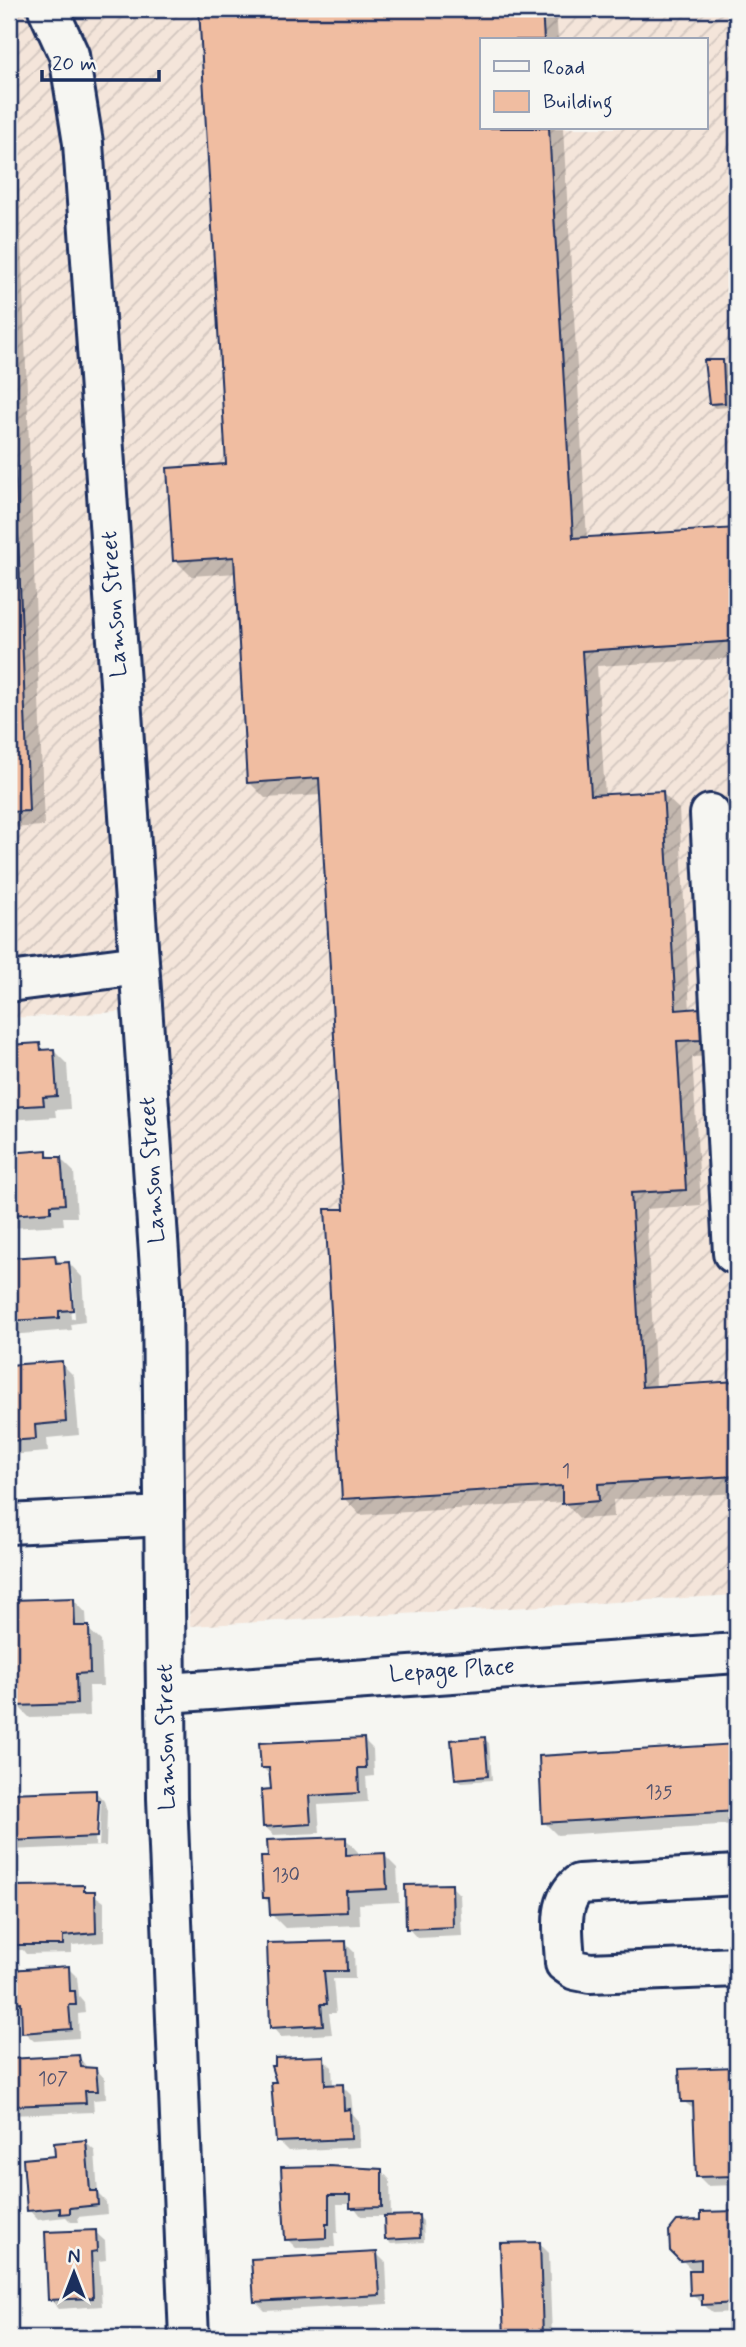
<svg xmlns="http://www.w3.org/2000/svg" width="746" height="2347" viewBox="0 0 746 2347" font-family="Mynerve,sans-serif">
<defs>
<pattern id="industrial-furrows" width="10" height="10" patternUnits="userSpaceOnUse" patternTransform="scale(1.75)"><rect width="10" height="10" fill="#f4e5da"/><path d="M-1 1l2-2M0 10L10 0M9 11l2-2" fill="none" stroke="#d1c5be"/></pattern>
</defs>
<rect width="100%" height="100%" fill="#f6f6f2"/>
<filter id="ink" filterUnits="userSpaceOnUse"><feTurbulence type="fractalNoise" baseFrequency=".0143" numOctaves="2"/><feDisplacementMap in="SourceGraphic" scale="14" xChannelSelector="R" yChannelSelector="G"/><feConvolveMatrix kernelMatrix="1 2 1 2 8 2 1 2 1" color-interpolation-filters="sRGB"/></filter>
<g filter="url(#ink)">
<path fill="url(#industrial-furrows)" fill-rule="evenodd" d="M9 9H737V1595L190 1626 155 1010 9 1018ZM482 40H706V128H482Z"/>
<g fill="#0003" fill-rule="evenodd">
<polygon points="9,9 12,9 44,826 9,828"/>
<polygon points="201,9 556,9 558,40 482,40 482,128 563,128 587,539 737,530 737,658 597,666 605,796 662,793 679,809 690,1011 700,1010 716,1026 718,1056 692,1057 701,1205 646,1209 656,1387 737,1383 737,1493 613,1500 614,1517 580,1519 564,1502 360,1515 344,1498 346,1210 322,795 265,798 249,782 237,573 191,576 175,560 228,466"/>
<polygon points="722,361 727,366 729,407 715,408 710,403"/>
<polygon points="39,1045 45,1051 53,1050 67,1064 70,1109 55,1110 56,1117 9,1120 9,1047"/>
<polygon points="46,1152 53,1159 60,1158 74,1172 77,1217 63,1217 64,1225 9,1228 9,1154"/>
<path d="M55 1257 62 1264 69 1263 82 1277 85 1322 71 1324 72 1330 9 1335V1260ZM68 1275H72L75 1318 71 1319Z"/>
<polygon points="61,1363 74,1376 79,1435 47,1438 48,1452 9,1455 9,1367"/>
<polygon points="73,1599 86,1613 87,1628 101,1641 103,1686 89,1686 90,1716 30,1718 17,1705"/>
<polygon points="363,1739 373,1749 374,1776 366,1777 368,1802 318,1805 320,1833 274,1835 264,1826 273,1791 272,1777 262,1767"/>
<polygon points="484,1739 489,1743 492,1780 461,1782 456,1778"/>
<polygon points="737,1746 737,1824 557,1835 544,1822 540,1757"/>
<path d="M95 1791 104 1801 107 1811 106 1846 9 1850V1795ZM97 1799 101 1802 99 1846H95Z"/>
<polygon points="345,1838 358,1852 358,1856 384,1855 397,1868 399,1902 359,1904 360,1925 285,1928 272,1915 271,1905 264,1898"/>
<polygon points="451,1886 460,1895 462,1936 417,1938 408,1928"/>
<polygon points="83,1887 104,1902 104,1942 72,1945 72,1953 26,1954 23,1950 9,1950 9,1895"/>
<polygon points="345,1943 354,1952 355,1979 333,1979 336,2013 329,2013 332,2034 281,2037 272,2027"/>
<polygon points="68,1968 77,1977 79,1996 84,2002 85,2013 78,2014 79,2038 34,2041 24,2032 23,2011 9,2012 9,1972"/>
<polygon points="79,2057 88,2069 96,2069 105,2079 106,2099 93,2100 94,2112 9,2115 9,2061"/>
<polygon points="323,2058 332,2067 333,2086 342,2086 351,2095 353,2114 359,2121 360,2147 288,2151 278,2141 278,2084"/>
<polygon points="737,2069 737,2185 707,2186 697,2176 695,2110 683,2101 681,2071"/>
<polygon points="85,2142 95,2151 98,2194 106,2202 107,2214 78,2217 79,2222 71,2222 66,2217 38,2220 29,2210 57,2158"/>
<polygon points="283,2169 381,2170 390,2180 391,2218 419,2217 423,2221 424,2242 391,2244 387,2240 386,2216 361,2216 352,2204 337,2204 338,2233 334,2233 335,2247 296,2248 287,2239"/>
<polygon points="737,2212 737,2312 713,2313 692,2294 694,2272 672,2250 703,2222 703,2214"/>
<polygon points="95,2232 105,2241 106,2260 99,2261 102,2306 59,2309 50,2299"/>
<polygon points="539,2243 549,2253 552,2338 507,2338"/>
<polygon points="377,2254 386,2263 388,2304 265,2311 255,2301"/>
</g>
<g fill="#f0bda1" stroke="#1b2f5e" stroke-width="2">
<polygon points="199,9 542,9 544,40 482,40 482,128 549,128 573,538 737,528 737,641 582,651 591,795 663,791 676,1010 700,1008 702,1040 677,1041 686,1190 631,1193 642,1387 737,1381 737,1476 598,1484 599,1501 562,1504 562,1486 342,1499 325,1209 344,1209 319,778 247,783 234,557 173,561 167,468 226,464"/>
<polygon points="9,307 29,811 9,812"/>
<polygon points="704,360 723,360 725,403 709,404"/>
<polygon points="40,1043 41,1050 54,1049 57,1096 43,1097 44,1105 9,1107 9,1045"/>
<polygon points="47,1150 47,1157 61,1157 65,1204 51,1205 51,1212 9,1215 9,1153"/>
<polygon points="55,1255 56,1263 69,1262 73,1310 59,1311 59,1318 9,1321 9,1258"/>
<polygon points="62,1361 66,1422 35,1425 36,1439 9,1441 9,1365"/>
<polygon points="74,1598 75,1626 89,1626 90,1673 76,1674 77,1704 15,1706 12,1600"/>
<polygon points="485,1737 488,1776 455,1779 451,1740"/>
<polygon points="364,1738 366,1768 358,1768 359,1793 309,1796 311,1824 263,1827 261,1790 271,1789 269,1768 261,1768 259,1743"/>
<polygon points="737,1744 737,1811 542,1823 539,1756"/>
<polygon points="96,1790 96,1800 99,1800 97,1837 9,1841 9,1793"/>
<polygon points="346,1837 346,1855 385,1853 387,1889 346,1891 347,1912 270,1915 269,1898 263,1898 261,1857 268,1857 267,1840"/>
<polygon points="452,1884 453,1927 406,1929 405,1885"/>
<polygon points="84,1885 84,1891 95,1891 96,1933 63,1936 63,1945 15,1945 15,1941 9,1941 9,1893 15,1893 15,1886"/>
<polygon points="346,1941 347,1971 324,1971 327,2004 321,2004 323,2025 270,2028 267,1943"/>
<polygon points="69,1966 70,1991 75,1991 76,2005 69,2005 71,2029 22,2033 21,2002 9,2003 9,1970"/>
<polygon points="79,2055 81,2067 96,2068 98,2091 85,2091 86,2103 9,2106 9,2059"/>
<polygon points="324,2056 325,2085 343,2084 344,2110 350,2109 351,2139 276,2142 271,2082 276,2082 271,2066 275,2066 275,2058"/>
<polygon points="737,2067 737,2176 696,2177 693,2102 681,2102 679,2069"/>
<polygon points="86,2140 90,2191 97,2191 98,2205 70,2208 70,2213 60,2214 60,2208 27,2211 23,2159 55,2156 54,2143"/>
<polygon points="329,2166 382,2169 382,2207 350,2208 350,2195 329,2195 329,2224 326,2224 326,2238 285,2240 281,2167"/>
<polygon points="737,2211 737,2303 702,2305 702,2294 690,2295 689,2270 701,2270 701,2259 680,2261 670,2251 669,2231 677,2221 701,2220 701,2212"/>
<polygon points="419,2215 420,2238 385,2240 384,2216"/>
<polygon points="96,2230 97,2251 91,2252 93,2298 48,2300 45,2232"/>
<polygon points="540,2242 543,2336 504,2337 500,2243"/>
<polygon points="377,2252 380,2295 254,2302 251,2259"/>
</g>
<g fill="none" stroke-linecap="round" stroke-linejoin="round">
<defs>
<g id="minor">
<polyline points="48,9 69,55 83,143 162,1297 167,1798 189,2338"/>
<polyline points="710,814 733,1253 737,1253"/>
<polyline points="9,982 139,965"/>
<polyline points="9,1524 164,1516"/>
<polyline points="167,1693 737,1653"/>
<path d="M737 1875 579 1884C556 1903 564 1935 565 1963L575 1970 590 1973 737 1967"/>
</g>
</defs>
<use href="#minor" stroke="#1b2f5e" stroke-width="44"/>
<use href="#minor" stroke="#f6f6f2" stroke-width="38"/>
</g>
</g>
<g text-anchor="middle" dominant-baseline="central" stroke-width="7" stroke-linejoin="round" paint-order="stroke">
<g font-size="19" fill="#50526f">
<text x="566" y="1471">1</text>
<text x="659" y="1792">135</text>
<text x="286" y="1875">130</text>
<text x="53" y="2079">107</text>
</g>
<g font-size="23" fill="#1b2f5e" stroke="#f6f6f2">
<text transform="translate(115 604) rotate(-94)">Lamson Street</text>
<text transform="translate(153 1170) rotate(-94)">Lamson Street</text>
<text transform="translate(452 1671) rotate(-4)">Lepage Place</text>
<text transform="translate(167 1737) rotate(-91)">Lamson Street</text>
</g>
</g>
<rect width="746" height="2347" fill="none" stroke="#f6f6f2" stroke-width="35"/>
<rect x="18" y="18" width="711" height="2312" fill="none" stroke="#1b2f5e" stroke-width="2.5" filter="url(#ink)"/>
<rect x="480" y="38" width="228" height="91" fill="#f6f6f2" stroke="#9ea6b7" stroke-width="2"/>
<rect x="494" y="61" width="35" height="10" fill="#f6f6f2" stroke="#9ea6b7" stroke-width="2"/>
<text x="543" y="74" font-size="21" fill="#1b2f5e">Road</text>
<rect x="494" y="91" width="35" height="21" fill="#f0bda1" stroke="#9ea6b7" stroke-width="2"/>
<text x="543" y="108" font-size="21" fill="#1b2f5e">Building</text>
<g transform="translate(74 2273)" stroke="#f6f6f2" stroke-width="5" paint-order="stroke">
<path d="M0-5L12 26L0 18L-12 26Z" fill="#1b2f5e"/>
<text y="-10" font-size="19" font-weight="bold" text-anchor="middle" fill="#1b2f5e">N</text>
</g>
<path d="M42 70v10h117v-10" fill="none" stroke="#1b2f5e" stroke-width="3.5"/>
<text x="52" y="70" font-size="21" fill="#1b2f5e" stroke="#f6f6f2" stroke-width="5" paint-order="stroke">20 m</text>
</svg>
